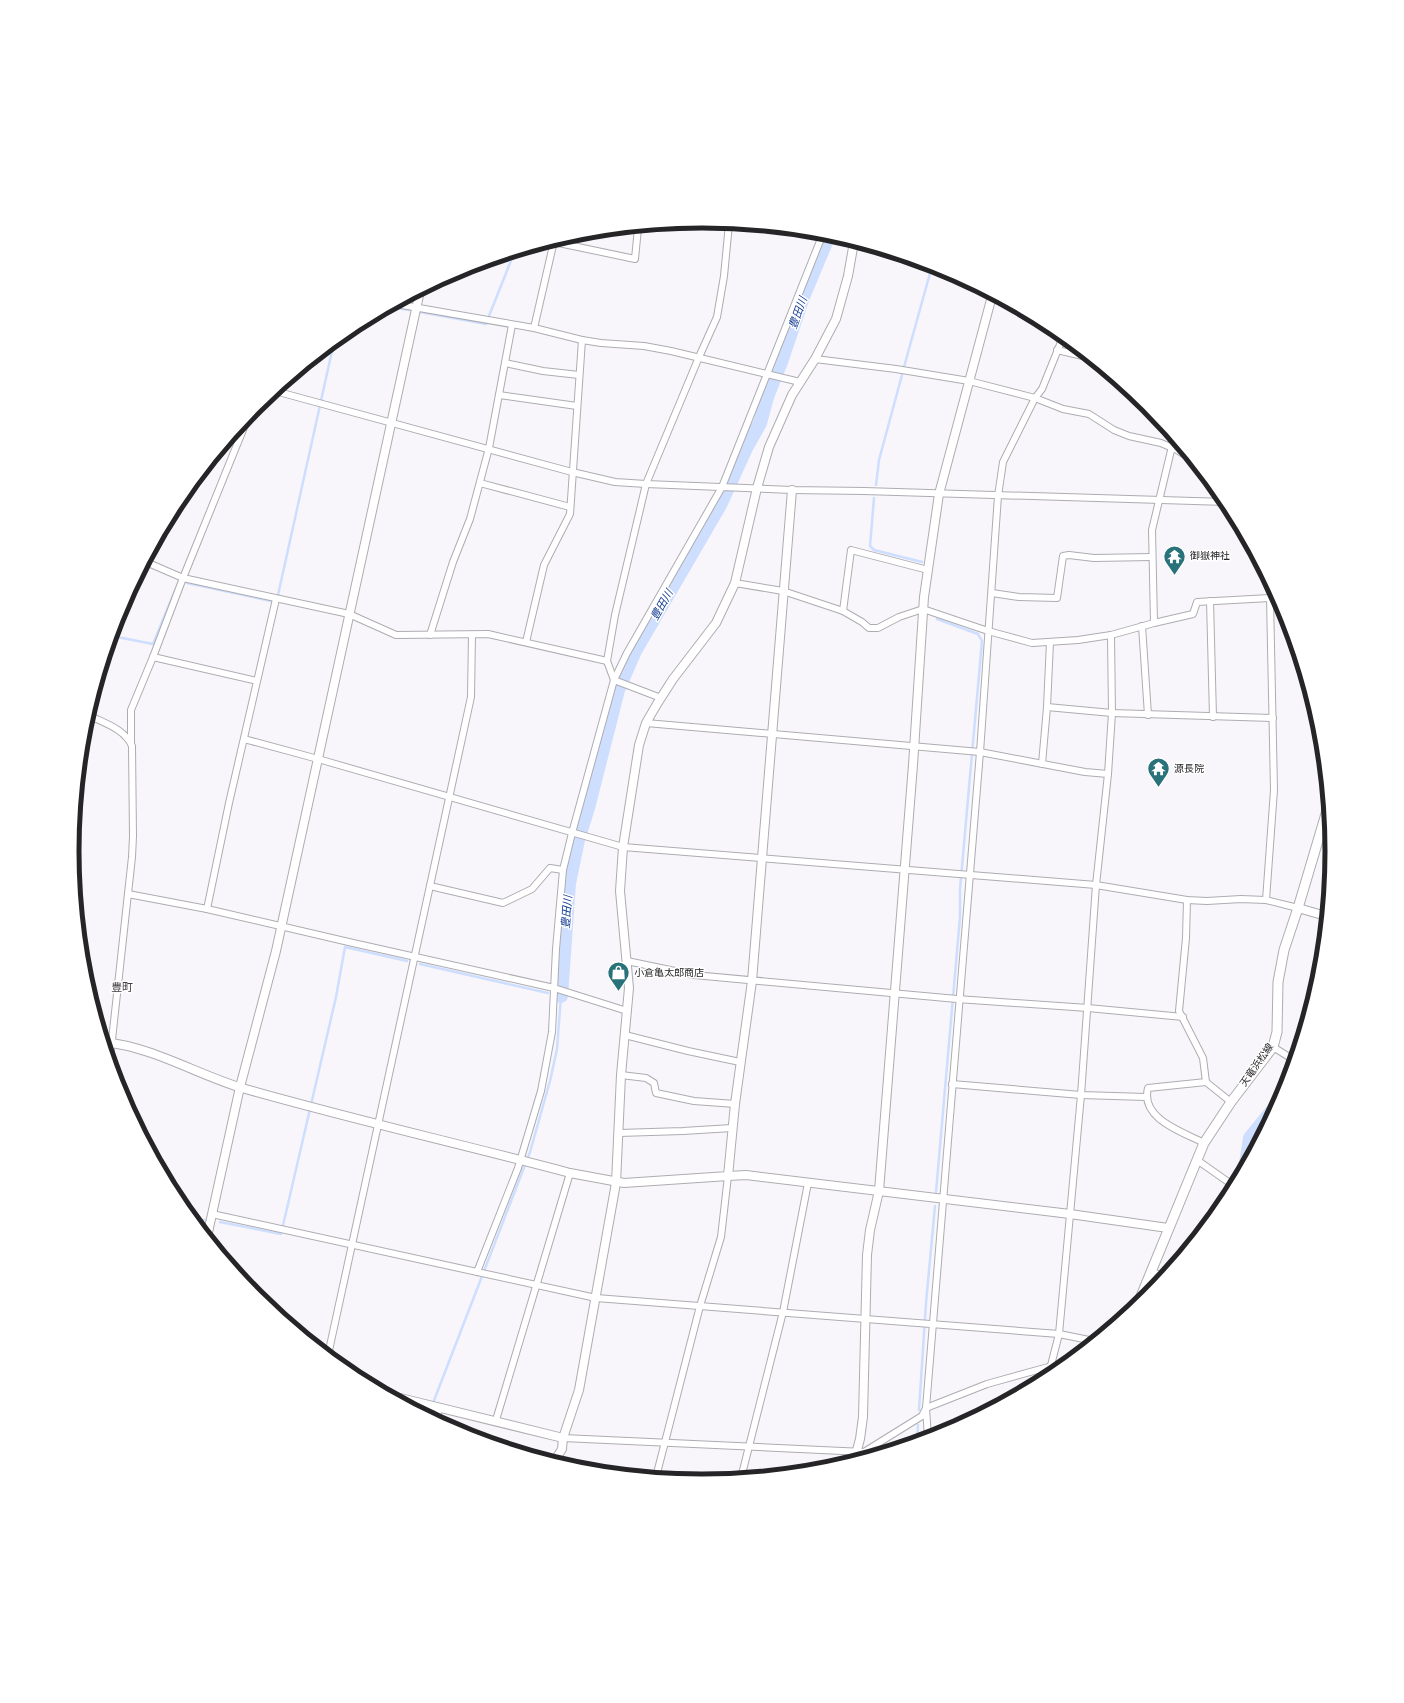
<svg xmlns="http://www.w3.org/2000/svg" width="1404" height="1703" viewBox="0 0 1404 1703" font-family="'Nunito Sans','Noto Sans JP',sans-serif">
<rect width="100%" height="100%" fill="#f8f6fb"/>
<g fill="none" stroke-linecap="round" stroke-linejoin="round">
<g stroke="#cddefe" stroke-width="2.5">
<polyline points="391,307 409,310"/>
<polyline points="420,312 486,324"/>
<polyline points="489,316 514,253"/>
<polyline points="904,367 932,266"/>
<polyline points="876,485 879,460 902,375"/>
<polyline points="874,498 870,546 874,550 922,562"/>
<polyline points="187,583 271,601"/>
<polyline points="278,595 334,342"/>
<polyline points="112,636 153,644 176,588"/>
<polyline points="420,964 548,993"/>
<polyline points="936,1192 960,917 960,889 982,641 978,634 937,619"/>
<polyline points="194,1221 205,1220"/>
<polyline points="220,1222 281,1234 336,997 345,947 407,961"/>
<polyline points="919,1410 926,1303 935,1206"/>
<polyline points="428,1416 530,1152 550,1081 557,1049 561,996 558,995"/>
<polyline points="917,1442 918,1425"/>
</g>
<g stroke="#cddefe" stroke-width="14">
<polyline points="561,996 569,883 578,840 588,808 618,690 635,651 720,505 746,448 760,423 767,397 781,362 803,297 829,235"/>
<polyline points="1246,1163 1250,1138 1277,1105"/>
</g>
<defs>
<g id="street">
<polyline points="751,226 841,238"/>
<polyline points="554,242 635,259 638,228"/>
<polyline points="396,304 534,328 582,340 601,343 644,346 671,351 800,382"/>
<polyline points="534,328 554,241"/>
<polyline points="1057,350 1087,357"/>
<polyline points="815,359 896,369 969,381 1035,398 1063,409 1089,414 1114,430 1129,436 1161,443 1177,450 1192,460"/>
<polyline points="505,363 543,371 579,375"/>
<polyline points="275,391 572,472 615,482 646,484 792,490 864,491 1226,502"/>
<polyline points="499,395 577,406"/>
<polyline points="480,483 570,507"/>
<polyline points="146,562 183,578 349,614 396,635 488,634 607,661"/>
<polyline points="735,583 783,591 843,611 862,622 869,628 878,628 899,617 923,609 988,631 1032,643 1078,640 1111,635"/>
<polyline points="1272,588 1270,598 1274,790 1266,900 1298,908"/>
<polyline points="992,593 1019,597 1057,598 1063,556 1069,555 1094,558 1152,557"/>
<polyline points="1210,601 1213,717"/>
<polyline points="843,611 851,550 928,570"/>
<polyline points="120,612 131,590"/>
<polyline points="1154,623 1193,614 1197,602 1270,598"/>
<polyline points="1142,626 1148,715"/>
<polyline points="430,635 453,562 470,519 489,448 512,325"/>
<polyline points="526,642 544,565 570,514 582,340"/>
<polyline points="153,657 257,681"/>
<polyline points="661,698 614,680 607,661 615,615 646,484 699,357 717,317 724,276 729,224"/>
<polyline points="1047,707 1112,713 1273,718"/>
<path d="M88 715C104 723 125 729 132 746L133 836 132 857 110 1058"/>
<polyline points="646,723 980,752 1085,772 1108,774"/>
<polyline points="244,739 318,759 623,847 1096,885 1187,900 1207,901 1241,899 1266,900"/>
<polyline points="131,743 131,710 153,657 183,578 249,415"/>
<polyline points="1042,764 1047,707 1050,642"/>
<polyline points="430,886 503,903 532,889 550,868 563,870"/>
<polyline points="128,894 207,909 229,803 276,599"/>
<path d="M1187 900 1186 938 1179 1011 1203 1058 1206 1082 1148 1088C1140 1119 1183 1132 1204 1143"/>
<polyline points="207,909 353,943 554,988 627,1011"/>
<polyline points="627,961 694,975 957,999 1088,1008 1183,1017"/>
<polyline points="625,1035 688,1051 740,1062"/>
<polyline points="1273,1047 1294,1060"/>
<polyline points="621,1075 646,1078 654,1083 656,1093 694,1101 735,1104"/>
<polyline points="1206,1082 1231,1102"/>
<polyline points="952,1084 1081,1095 1146,1097"/>
<polyline points="619,1133 683,1131 732,1128"/>
<polyline points="1197,1160 1234,1186"/>
<polyline points="212,1214 596,1298 1059,1334 1094,1341"/>
<polyline points="477,1272 518,1168 541,1091 552,1032 556,949 563,870 572,833 614,680 627,653 722,487 822,236"/>
<polyline points="1151,1272 1165,1276"/>
<polyline points="328,1355 471,697 472,635"/>
<polyline points="1048,1377 1059,1334 1081,1095 1096,885 1108,774 1112,713 1111,635 1154,623 1152,530 1174,438"/>
<polyline points="435,1420 440,1407"/>
<polyline points="496,1420 570,1173"/>
<polyline points="563,1438 864,1452 922,1416 926,1408 987,1384 1052,1366"/>
<polyline points="928,1438 926,1408 980,752 998,496 1003,462 1035,398 1042,389 1063,337"/>
<polyline points="656,1477 700,1306 721,1237 728,1176"/>
<polyline points="741,1478 783,1312 808,1183"/>
</g>
<g id="secondary">
<polyline points="1298,908 1326,916"/>
<path d="M104 1042C153 1047 196 1074 242 1088 350 1119 461 1144 570 1173L624 1183 728 1176 735 1104 752 981 792 490"/>
<polyline points="728,1176 746,1175 1070,1214 1168,1228"/>
<polyline points="207,1237 240,1087 276,951 420,291"/>
<polyline points="388,1395 563,1438"/>
<polyline points="854,1461 860,1439 863,1417 867,1255 870,1230 879,1191 913,765 924,597 939,494 992,296"/>
<polyline points="554,1462 562,1449 563,1438 579,1390 616,1183 621,1075 629,988 620,891 623,847 639,745 646,723 657,704 673,679 716,623 735,583 757,488 769,447 792,395 815,359 836,319 848,276 854,242"/>
</g>
<polyline id="primary" points="1137,1306 1204,1143 1231,1102 1273,1047 1277,1032 1278,982 1284,950 1298,908 1328,807"/>
</defs>
<use href="#street" stroke="#aeacb1" stroke-width="8"/>
<use href="#secondary" stroke="#aeacb1" stroke-width="10"/>
<use href="#primary" stroke="#aeacb1" stroke-width="11"/>
<use href="#street" stroke="#fff" stroke-width="6"/>
<use href="#secondary" stroke="#fff" stroke-width="8"/>
<use href="#primary" stroke="#fff" stroke-width="9"/>
</g>
<defs>
<symbol id="temple-pin" viewBox="-11 -11 22 30"><path d="M0 17L-7.5 6A9.5 9.5 0 1 1 7.5 6Z" fill="#29727a" stroke="#fff"/><path d="M0-6L5-2H3V0L6.5 2.5H4V6H1.5V3h-3V6H-4V2.5H-6.5L-3 0V-2H-5Z" fill="#fff"/></symbol>
<symbol id="shop-pin" viewBox="-11 -11 22 30"><path d="M0 17L-7.5 6A9.5 9.5 0 1 1 7.5 6Z" fill="#29727a" stroke="#fff"/><path d="M-5-2.5h2.3a2.7 3.5 0 0 1 5.4 0H5L5.5 6h-11ZM-1.5-2.5h3a1.5 2.3 0 0 0-3 0Z" fill="#fff"/></symbol>
</defs>
<g fill-rule="evenodd">
<use href="#temple-pin" x="1162" y="544" width="25" height="34"/>
<use href="#temple-pin" x="1146" y="756" width="25" height="34"/>
<use href="#shop-pin" x="606" y="960" width="25" height="34"/>
</g>
<g text-anchor="middle" dominant-baseline="central" stroke-width="3" stroke-linejoin="round" paint-order="stroke">
<g font-size="10" fill="#252426" stroke="#fff" text-anchor="start">
<text x="1190" y="556">御嶽神社</text>
<text x="1174" y="769">源長院</text>
<text x="634" y="973">小倉亀太郎商店</text>
</g>
<g font-size="10" fill="#252426" stroke="#fff">
<text transform="translate(1257 1065) rotate(-55)">天竜浜松線</text>
</g>
<g font-size="11" font-style="italic" fill="#153d93" stroke="#fff">
<text transform="translate(798 313) rotate(-70)">豊田川</text>
<text transform="translate(662 605) rotate(-60)">豊田川</text>
<text transform="translate(567 912) rotate(-86)">豊田川</text>
</g>
<g font-size="11" fill="#413f43" stroke="#fff">
<text x="122" y="987">豊町</text>
</g>
</g>
<path d="M0 0H1404V1703H0ZM79 851a623 623 0 1 1 1246 0a623 623 0 1 1-1246 0Z" fill="#fff" fill-rule="evenodd"/>
<path fill="none" stroke="#252426" stroke-width="5" d="M79 851a623 623 0 1 1 1246 0a623 623 0 1 1-1246 0Z"/>
</svg>
